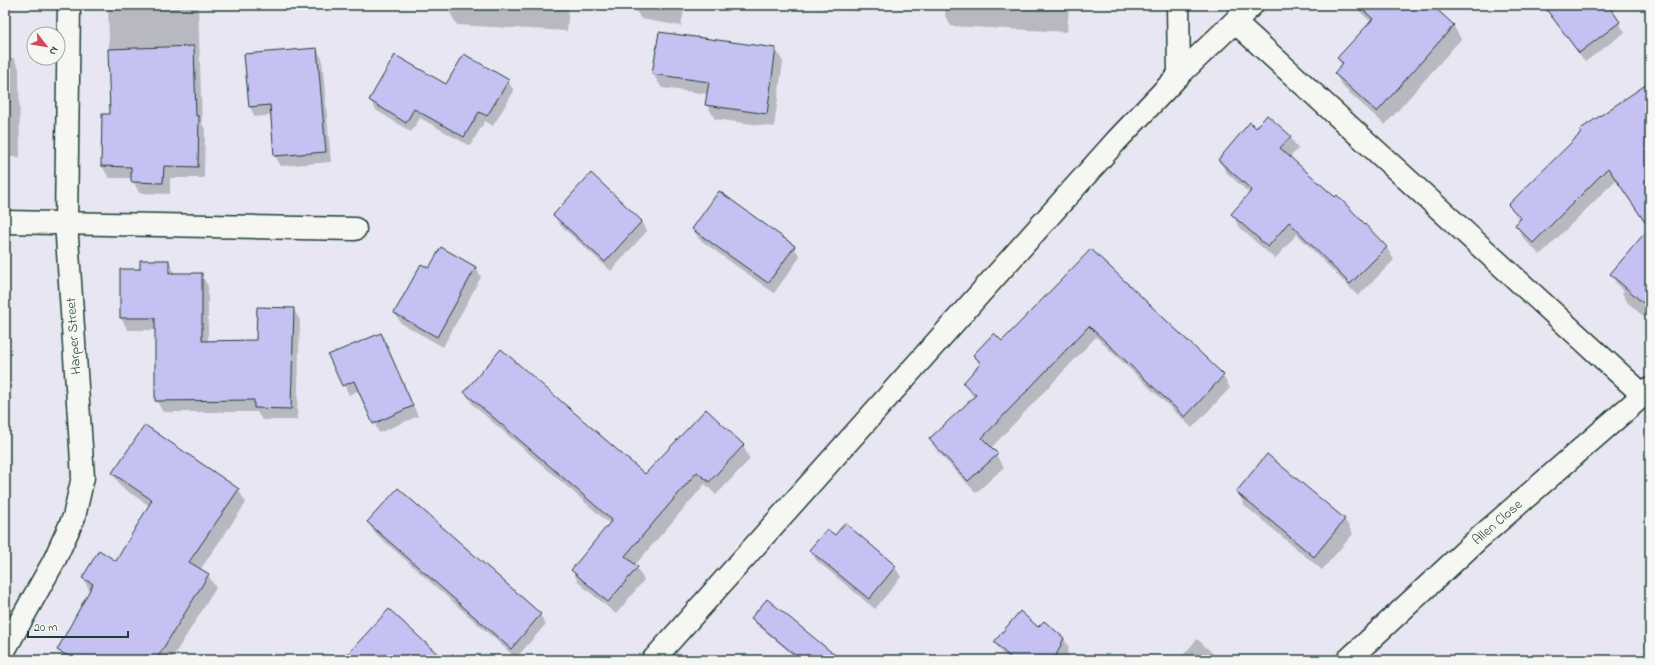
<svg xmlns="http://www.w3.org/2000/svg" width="1655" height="665" viewBox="0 0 1655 665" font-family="'Indie Flower',sans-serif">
<rect width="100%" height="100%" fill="#e7e6f2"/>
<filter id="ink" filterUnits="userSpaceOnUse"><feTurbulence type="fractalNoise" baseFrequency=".025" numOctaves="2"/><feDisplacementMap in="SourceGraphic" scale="8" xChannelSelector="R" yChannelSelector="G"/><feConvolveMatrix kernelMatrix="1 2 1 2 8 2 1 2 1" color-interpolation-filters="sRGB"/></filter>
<g filter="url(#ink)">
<g fill="#0003">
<polygon points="108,5 198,5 202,124 205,129 204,178 170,178 170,194 139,193 132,178 109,178 102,166 111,115"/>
<polygon points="450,5 569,5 567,31 457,25 449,11"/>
<polygon points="636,5 685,5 681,26 641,19 635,9"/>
<polygon points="820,5 860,5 859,11 823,9"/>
<polygon points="946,5 1069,5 1067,32 951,26 945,16"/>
<polygon points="1353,5 1430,5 1453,25 1461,39 1385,125 1343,87 1335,74 1342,66 1338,58 1371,22"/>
<polygon points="1565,5 1607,5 1625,32 1585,62 1551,15"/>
<polygon points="775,48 783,62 774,127 715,119 707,105 708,94 662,88 653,74"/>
<polygon points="317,49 322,59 331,162 281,166 275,156 272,115 255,117 250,107 245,55"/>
<polygon points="5,58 13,58 19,68 20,157 5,157"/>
<polygon points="508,81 514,91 493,126 485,121 470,146 420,118 411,132 376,110 370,100 446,86"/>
<polygon points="1650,83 1650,218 1644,222 1616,180 1540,255 1523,238 1516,225 1520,221 1509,205"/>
<polygon points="1256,129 1290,136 1298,149 1289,158 1335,198 1337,197 1387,248 1394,260 1358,296 1297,234 1275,259 1239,227 1232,214 1250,194 1226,172 1219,160"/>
<polygon points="554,215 642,221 647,231 611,271 560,225"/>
<polygon points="693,229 794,247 800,257 774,293 699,239"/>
<polygon points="1091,251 1223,376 1230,388 1192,428 1096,337 991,448 1004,467 976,493 937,451 930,439 974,398 964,383 980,366 974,355 1002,342"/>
<polygon points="1650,252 1650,322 1628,303 1622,293 1624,291 1617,284 1611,275"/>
<polygon points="169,261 175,274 201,274 208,286 208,342 257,341 293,309 300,320 297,420 262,420 257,412 163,412 156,400 156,330 128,330 121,318 121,270 141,270"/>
<polygon points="476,267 481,277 443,347 401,323 395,313 429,269"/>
<polygon points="381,334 418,416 379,433 360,390 349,395 330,356"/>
<polygon points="465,392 645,475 706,411 743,446 750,459 716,495 705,484 635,565 644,580 616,614 579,583 572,570 610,524 473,405"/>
<polygon points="1267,455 1345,520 1353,534 1322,570 1245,506 1237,492"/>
<polygon points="113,473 238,489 246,503 200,570 208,575 216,588 171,660 64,660 58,650 90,591 83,578 116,563 150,506 121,487"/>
<polygon points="398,489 540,615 546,624 516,658 374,532 368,522"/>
<polygon points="835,536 895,567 901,577 875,609 816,560 810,550"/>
<polygon points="752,618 834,660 799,660 755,623"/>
<polygon points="1039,629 1064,638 1069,648 1067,653 1072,660 1009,660 1001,652 995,642"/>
<polygon points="1197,639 1220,660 1179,660"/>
</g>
<g fill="#c5c1f3" stroke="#1f3d34">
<polygon points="1358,5 1432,5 1454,25 1377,112 1334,73 1343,63 1337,58 1373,19"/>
<polygon points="1543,5 1608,5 1620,22 1579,53"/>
<polygon points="659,32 776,48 767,114 705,105 709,82 652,74"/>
<polygon points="194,46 196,116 199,116 198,167 164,166 163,183 131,182 131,167 101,166 102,114 110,114 108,49"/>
<polygon points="317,48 326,152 274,156 270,105 249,107 244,54"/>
<polygon points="464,54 509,80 487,116 479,112 464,137 414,109 406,123 369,100 395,55 446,84"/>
<polygon points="1650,82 1650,309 1610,274 1649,228 1608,168 1533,243 1515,225 1521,218 1508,205 1581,133 1579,130"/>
<polygon points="1267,115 1291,136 1280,148 1335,197 1337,195 1387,247 1350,284 1289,222 1268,247 1231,214 1252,190 1218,160 1250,122 1256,128"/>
<polygon points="591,173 642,221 605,262 553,215"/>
<polygon points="719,191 795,246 768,283 692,229"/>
<polygon points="441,247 476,267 437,337 394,313 421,264 429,268"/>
<polygon points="1091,249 1224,375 1185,417 1089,326 982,438 998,454 968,481 929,439 976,395 963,383 981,363 973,355 994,333 1002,341"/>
<polygon points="140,260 169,260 169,273 202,273 202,341 256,340 257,307 294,308 291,409 254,408 254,400 155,401 155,318 120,318 120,269 140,269"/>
<polygon points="381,333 413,406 373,424 354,381 342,386 328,355"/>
<polygon points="501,349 645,474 706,409 744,445 709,482 697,472 625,556 638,567 608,602 571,570 612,520 464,392"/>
<polygon points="145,425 239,489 189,562 209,574 156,660 76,660 57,650 93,584 82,578 99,550 116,561 152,500 112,473"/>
<polygon points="1267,454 1345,519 1314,557 1236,492"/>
<polygon points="398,488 541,614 511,649 367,522"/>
<polygon points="845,523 896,566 869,599 809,550 827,529 835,535"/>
<polygon points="767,599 841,660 801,660 751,618"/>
<polygon points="389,609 444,660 342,660"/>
<polygon points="1020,611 1038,627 1044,621 1064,638 1054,660 1013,660 994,642"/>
</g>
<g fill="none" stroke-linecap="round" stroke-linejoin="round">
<defs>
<g id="minor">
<polyline points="1178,5 1179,75"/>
<polyline points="1235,22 1643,395"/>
<polyline points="5,222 355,229"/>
<polyline points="5,649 54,561 74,517 83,477 66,222 69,5"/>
<polyline points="653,660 1117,140 1179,75 1252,5"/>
<path id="s1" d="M1348 660 1477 540 1650 389"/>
</g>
</defs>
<use href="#minor" stroke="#1f3d34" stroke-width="25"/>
<use href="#minor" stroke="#f6f6f2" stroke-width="22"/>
</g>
</g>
<g text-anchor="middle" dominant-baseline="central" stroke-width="3" stroke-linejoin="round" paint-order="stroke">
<g font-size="14" fill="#1f3d34" stroke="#f6f6f2">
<text transform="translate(74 336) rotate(-94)">Harper Street</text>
<text stroke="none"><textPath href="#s1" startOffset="203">Allen Close</textPath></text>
</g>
</g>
<rect width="1655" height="665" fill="none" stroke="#f6f6f2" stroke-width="20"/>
<rect x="10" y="10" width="1635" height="645" fill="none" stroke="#1f3d34" stroke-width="1.5" filter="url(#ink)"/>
<g transform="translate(46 46) rotate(121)"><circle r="19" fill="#f6f6f2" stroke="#a0aca6"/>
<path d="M0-3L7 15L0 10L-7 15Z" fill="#d1495b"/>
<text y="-6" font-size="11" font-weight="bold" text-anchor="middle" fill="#1f3d34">N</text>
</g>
<path d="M28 631v6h100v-6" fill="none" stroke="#1f3d34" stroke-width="2"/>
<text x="34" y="631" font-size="12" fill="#1f3d34" stroke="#f6f6f2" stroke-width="3" paint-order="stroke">20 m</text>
</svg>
